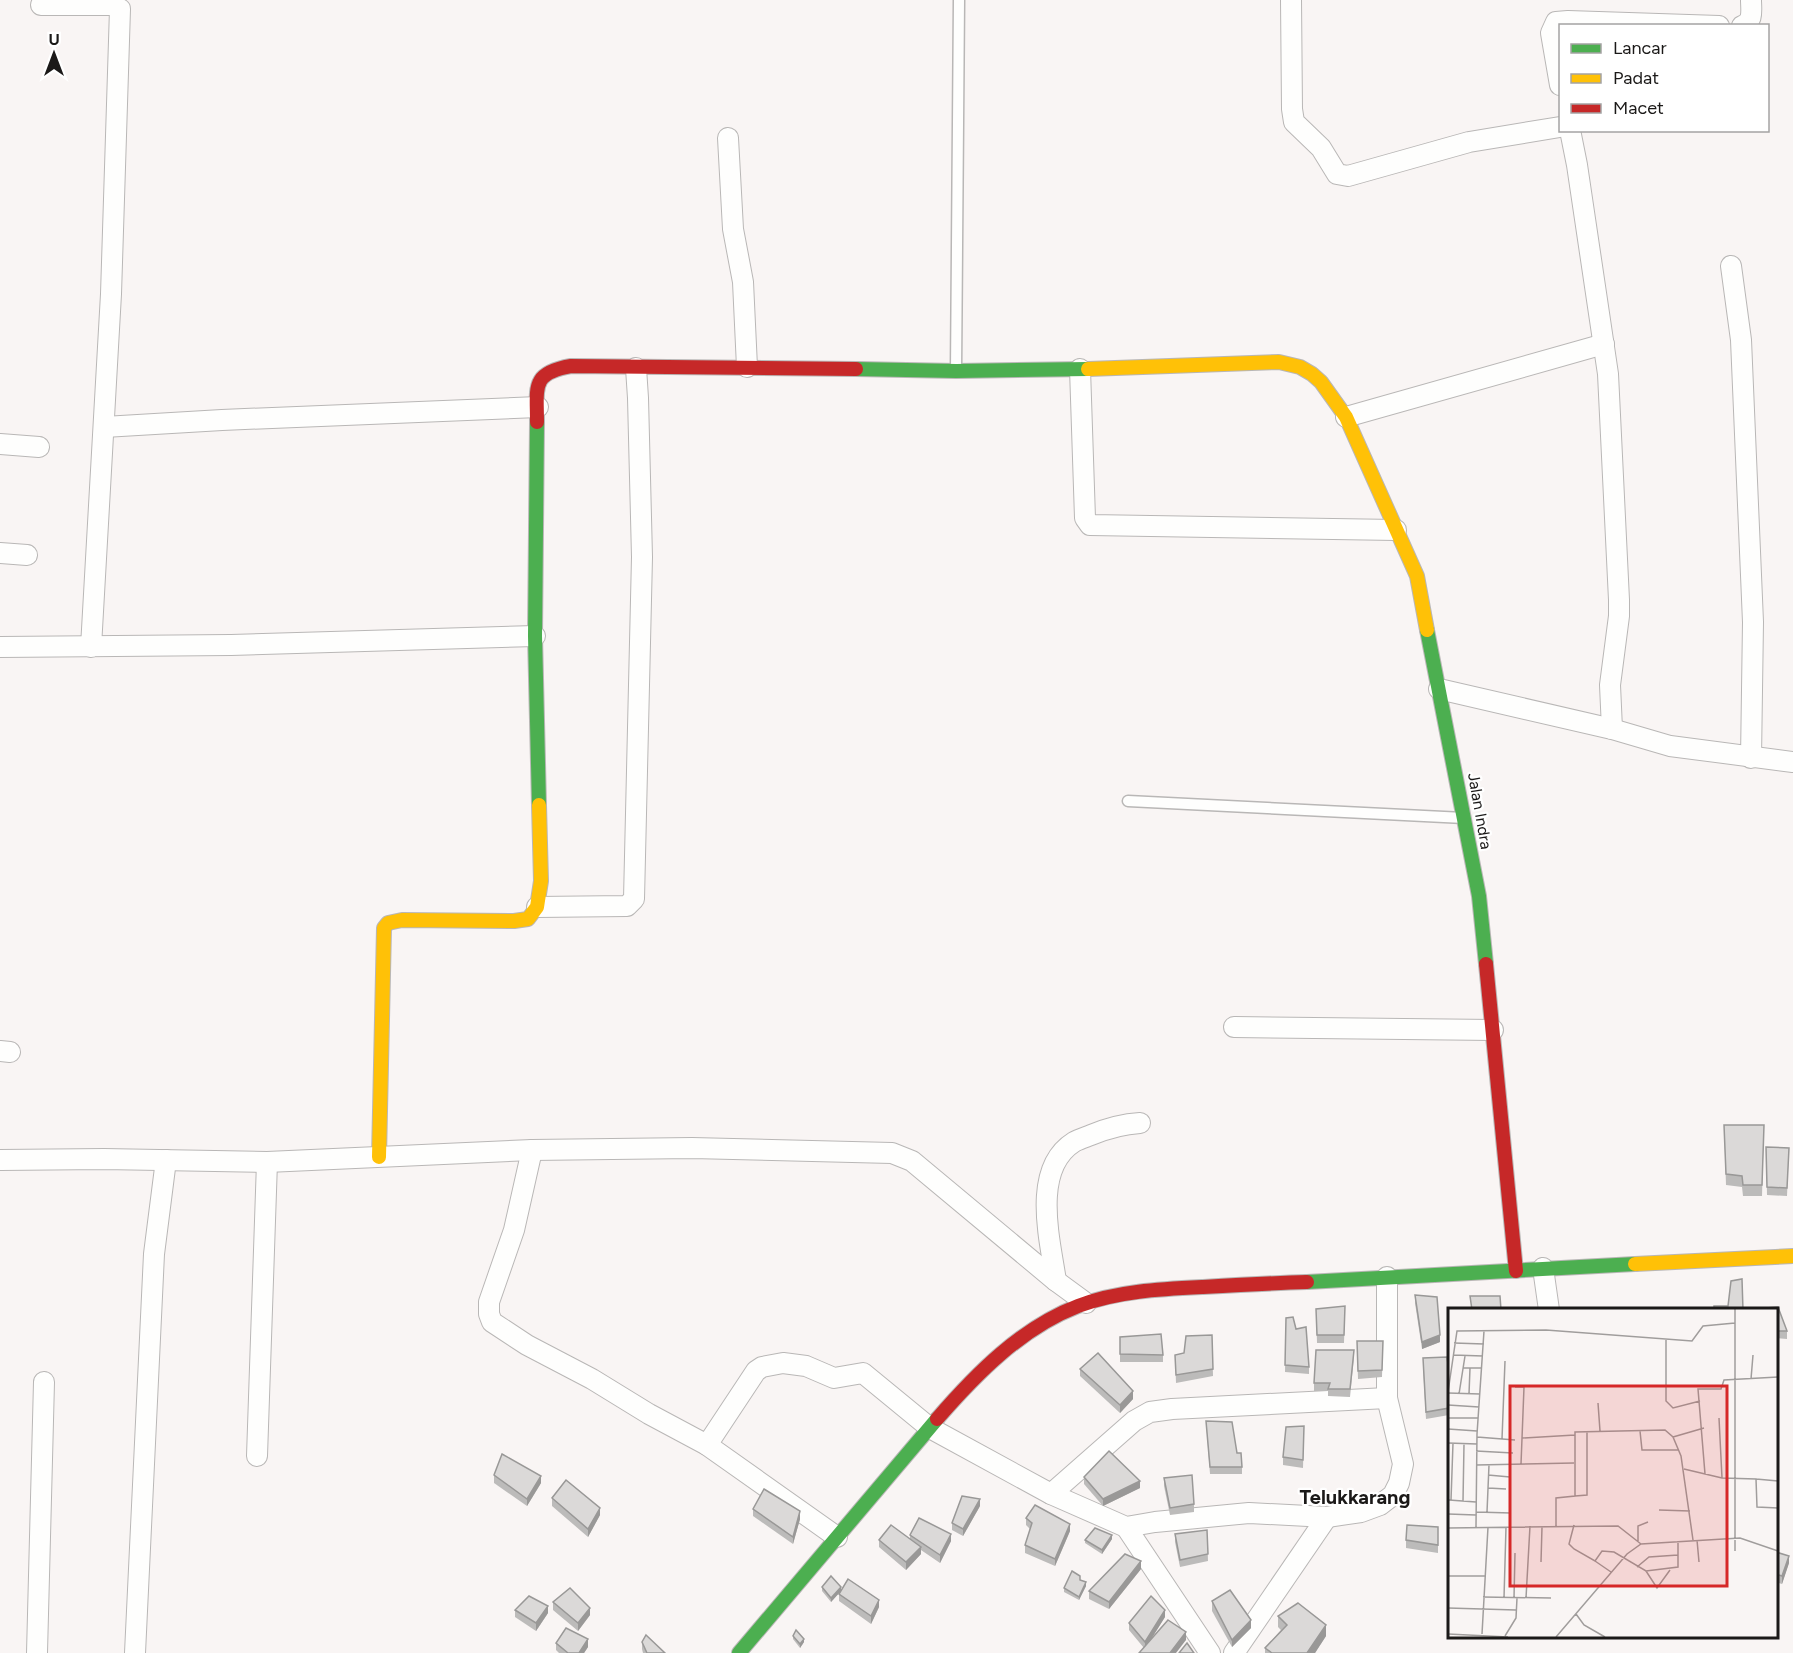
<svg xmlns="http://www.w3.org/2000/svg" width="1793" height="1653" viewBox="0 0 1793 1653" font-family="Figtree,sans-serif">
<rect width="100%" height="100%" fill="#f9f5f4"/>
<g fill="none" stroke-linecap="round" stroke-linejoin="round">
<defs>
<g id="lane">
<polyline points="956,371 959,0"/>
<polyline points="1128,801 1464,818"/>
</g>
<g id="street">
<polyline points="1291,0 1292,109 1294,122 1321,148 1337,174 1348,176 1469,142 1560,127"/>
<polyline points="41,5 112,5 120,9 111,294 91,647"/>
<path d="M1742 26C1754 22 1751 10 1751 0"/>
<polyline points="1560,85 1551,33 1556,22 1568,21 1719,26"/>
<polyline points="1570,130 1577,165 1608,374 1619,600 1619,616 1610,685 1612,729"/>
<polyline points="728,138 733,229 743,282 747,367"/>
<polyline points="1731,266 1741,340 1753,622 1751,758"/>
<polyline points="1080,369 1085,518 1090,525 1396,530"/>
<polyline points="1346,417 1604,344"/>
<polyline points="104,427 222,420 538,407"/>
<polyline points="0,444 39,447"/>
<polyline points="0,553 27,555"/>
<polyline points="0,647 231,645 535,636"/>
<polyline points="1439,689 1612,729 1670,746 1793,762"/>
<polyline points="537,907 627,906 634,899 642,557 638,398 636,368"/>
<polyline points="1234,1027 1493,1030"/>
<polyline points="0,1051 10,1052"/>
<polyline points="532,1150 514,1230 489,1302 489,1314 492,1322 527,1345 592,1379 649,1414 707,1445 756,1371 762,1367 783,1363 806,1366 834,1378 863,1373 930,1428 1051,1494 1126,1527 1155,1522 1249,1513 1327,1517 1361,1512 1380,1505 1393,1495 1399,1483 1403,1464 1387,1398 1387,1277"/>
<polyline points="0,1160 104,1159 267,1162 532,1150 692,1148 892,1153 912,1161 1056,1281 1086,1303"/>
<polyline points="1543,1268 1549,1310"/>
<path d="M1056 1281C1050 1240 1031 1169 1074 1142 1079 1139 1086 1137 1091 1135 1108 1128 1122 1124 1140 1123"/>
<polyline points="707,1445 837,1537"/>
<polyline points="257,1456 267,1162"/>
<polyline points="1051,1494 1134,1421 1150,1412 1172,1409 1387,1398"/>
<polyline points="1126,1527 1210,1653"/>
<polyline points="37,1653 44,1382"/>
<polyline points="135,1653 154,1254 166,1160"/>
<polyline points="1234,1653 1327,1517"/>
</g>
<g id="fast">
<polyline points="856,369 956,371 1088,369"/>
<polyline points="537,422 535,636 539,805"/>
<polyline points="1427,630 1479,896 1486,964"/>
<polyline points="1307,1282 1635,1264"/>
<polyline points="739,1653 937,1419"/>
</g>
<g id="slow">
<polyline points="1088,369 1279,362 1300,367 1312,374 1321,382 1346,417 1417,576 1427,630"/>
<polyline points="379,1157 384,928 388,923 402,920 514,921 528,919 537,907 541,881 539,805"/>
<polyline points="1635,1264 1793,1256"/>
</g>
<g id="jam">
<path d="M537 422C537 387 531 373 571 366L856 369"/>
<polyline points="1486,964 1516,1271"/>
<path d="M937 1419C976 1374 1021 1328 1078 1306 1117 1291 1161 1289 1203 1287 1238 1285 1273 1283 1307 1282"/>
</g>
</defs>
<use href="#lane" stroke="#b9b7b6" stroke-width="13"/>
<use href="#street" stroke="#b9b7b6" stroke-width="22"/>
<use href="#fast" stroke="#b9b7b6" stroke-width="16"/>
<use href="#slow" stroke="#b9b7b6" stroke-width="16"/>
<use href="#jam" stroke="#b9b7b6" stroke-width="16"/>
<use href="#lane" stroke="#fefefd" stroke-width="10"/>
<use href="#street" stroke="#fefefd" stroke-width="20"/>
<use href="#fast" stroke="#4caf50" stroke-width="14"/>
<use href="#slow" stroke="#ffc107" stroke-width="14"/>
<use href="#jam" stroke="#c62828" stroke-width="14"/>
</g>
<g fill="#bcbbba">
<polygon points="1724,1125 1764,1125 1762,1196 1743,1196 1742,1187 1726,1185"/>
<polygon points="1766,1147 1789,1148 1787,1196 1767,1195"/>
<polygon points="1415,1295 1440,1342 1422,1349 1415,1303"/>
<polygon points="1345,1306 1344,1343 1317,1343 1316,1309"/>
<polygon points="1776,1310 1787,1331 1787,1339 1776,1338"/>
<polygon points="1286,1318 1296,1329 1309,1367 1309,1374 1285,1372"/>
<polygon points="1212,1335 1213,1376 1176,1383 1175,1355 1184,1353"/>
<polygon points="1120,1337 1163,1355 1163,1362 1120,1362"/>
<polygon points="1357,1341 1383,1341 1382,1377 1358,1379"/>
<polygon points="1354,1357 1350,1397 1328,1396 1328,1391 1314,1391 1314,1383"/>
<polygon points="1423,1366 1449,1371 1449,1415 1426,1419"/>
<polygon points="1080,1369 1133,1399 1120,1413 1080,1376"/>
<polygon points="1206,1421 1237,1453 1242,1467 1242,1474 1210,1474"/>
<polygon points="1304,1426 1303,1468 1283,1465 1283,1457"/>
<polygon points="494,1475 541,1483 527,1506 494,1483"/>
<polygon points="1084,1477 1140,1488 1103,1506 1084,1484"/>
<polygon points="1164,1478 1194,1504 1194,1512 1170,1515 1164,1486"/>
<polygon points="552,1498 600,1515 588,1537 552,1506"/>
<polygon points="980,1506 963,1536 952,1530 952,1523"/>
<polygon points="753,1509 800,1519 793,1544 753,1516"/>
<polygon points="1026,1518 1070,1531 1055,1566 1025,1553 1025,1545 1030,1529 1026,1525"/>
<polygon points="1438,1527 1438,1553 1406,1548 1406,1540"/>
<polygon points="1207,1530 1208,1561 1180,1567 1175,1542 1175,1534"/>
<polygon points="910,1535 951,1541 940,1563 921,1550 921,1554 906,1570 879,1547 879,1540 910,1539"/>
<polygon points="1112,1539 1102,1554 1085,1543 1085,1540"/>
<polygon points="1776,1552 1789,1563 1782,1584 1776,1582"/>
<polygon points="1141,1569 1109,1609 1089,1599 1089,1591"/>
<polygon points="1080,1580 1086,1586 1079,1600 1064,1592 1064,1588"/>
<polygon points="822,1587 841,1590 879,1607 871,1624 839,1601 839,1593 831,1602 822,1591"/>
<polygon points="1212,1601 1251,1628 1232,1647 1212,1611"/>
<polygon points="553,1602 590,1615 578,1631 553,1610"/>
<polygon points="515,1610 548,1613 536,1631 515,1617"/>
<polygon points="1278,1616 1326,1636 1315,1653 1265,1653 1265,1648 1281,1630 1278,1627"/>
<polygon points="1165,1617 1151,1639 1186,1640 1144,1648 1129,1630 1129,1623"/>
<polygon points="793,1636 804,1642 800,1648 793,1639"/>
<polygon points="642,1642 665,1653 643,1653 642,1649"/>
<polygon points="556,1643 588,1647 584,1653 559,1653 556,1650"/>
</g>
<g fill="#999897">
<polygon points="1440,1335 1440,1342 1422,1349 1422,1342"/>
<polygon points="1133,1391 1133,1399 1120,1413 1120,1405"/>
<polygon points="541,1476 541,1483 527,1506 527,1499"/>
<polygon points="1140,1481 1140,1488 1103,1506 1103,1499"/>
<polygon points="980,1499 980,1506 963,1536 963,1529"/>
<polygon points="600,1508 600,1515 588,1537 588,1529"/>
<polygon points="800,1511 800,1519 793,1544 793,1537"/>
<polygon points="1070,1524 1070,1531 1055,1566 1055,1559"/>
<polygon points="951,1534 951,1541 940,1563 940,1555"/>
<polygon points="1112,1535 1112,1539 1102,1554 1102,1550"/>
<polygon points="921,1547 921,1554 906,1570 906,1562"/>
<polygon points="1789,1556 1789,1563 1782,1584 1782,1576"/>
<polygon points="1141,1561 1141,1569 1109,1609 1109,1602"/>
<polygon points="1086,1582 1086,1586 1079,1600 1079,1597"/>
<polygon points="841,1587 841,1591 831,1602 831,1598"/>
<polygon points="879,1600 879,1607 871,1624 871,1616"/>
<polygon points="548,1606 548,1613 536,1631 536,1623"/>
<polygon points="590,1608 590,1615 578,1631 578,1623"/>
<polygon points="1165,1610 1165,1617 1145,1649 1145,1642"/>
<polygon points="1251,1620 1251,1628 1232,1647 1232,1640"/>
<polygon points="1326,1625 1326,1636 1315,1653 1307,1653"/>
<polygon points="1186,1632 1186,1640 1176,1653 1170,1653"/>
<polygon points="588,1639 588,1647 584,1653 579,1653"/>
<polygon points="804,1639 804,1642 800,1648 800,1644"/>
</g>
<g fill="#dbd9d8" stroke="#999897" stroke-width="1.5">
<polygon points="1724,1125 1764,1125 1762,1185 1743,1185 1742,1176 1726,1174"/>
<polygon points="1766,1147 1789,1148 1787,1188 1767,1187"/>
<polygon points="1742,1279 1743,1310 1714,1310 1714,1306 1728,1306 1731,1281"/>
<polygon points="1415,1295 1437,1297 1440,1335 1422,1342"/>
<polygon points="1470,1296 1500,1296 1501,1310 1472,1310"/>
<polygon points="1345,1306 1344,1335 1317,1335 1316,1309"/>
<polygon points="1778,1307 1787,1331 1776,1331 1776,1310 1752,1309"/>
<polygon points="1293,1317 1296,1329 1306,1327 1309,1367 1285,1365 1286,1318"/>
<polygon points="1161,1334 1163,1355 1120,1354 1120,1337"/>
<polygon points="1212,1335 1213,1369 1176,1375 1175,1355 1184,1353 1186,1336"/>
<polygon points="1357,1341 1383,1341 1382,1370 1358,1371"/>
<polygon points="1316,1350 1354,1350 1350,1389 1328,1389 1330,1383 1314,1383"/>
<polygon points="1098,1353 1133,1391 1120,1405 1080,1369"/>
<polygon points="1447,1357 1449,1371 1449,1408 1426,1412 1423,1358"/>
<polygon points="1206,1421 1232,1422 1237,1453 1241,1453 1242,1467 1210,1467"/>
<polygon points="1304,1426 1303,1460 1283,1457 1286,1427"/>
<polygon points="1109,1451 1140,1481 1103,1499 1084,1477"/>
<polygon points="502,1454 541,1476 527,1499 494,1475"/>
<polygon points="1192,1475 1194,1504 1170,1508 1164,1478"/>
<polygon points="566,1480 600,1508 588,1529 552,1498"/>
<polygon points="764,1489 800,1511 793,1537 753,1509"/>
<polygon points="962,1496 980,1499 963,1529 952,1523"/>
<polygon points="1035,1505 1070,1524 1055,1559 1025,1545 1032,1523 1026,1518"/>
<polygon points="919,1518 951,1534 940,1555 910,1535"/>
<polygon points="891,1525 921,1547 906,1562 879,1540"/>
<polygon points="1407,1525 1438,1527 1438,1545 1406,1540"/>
<polygon points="1095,1528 1112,1535 1102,1550 1085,1540"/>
<polygon points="1207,1530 1208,1554 1180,1560 1175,1534"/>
<polygon points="1776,1552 1789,1556 1782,1576 1776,1574"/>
<polygon points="1125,1554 1141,1561 1109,1602 1089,1591"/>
<polygon points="1072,1571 1080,1576 1080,1580 1086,1582 1079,1597 1064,1588"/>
<polygon points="831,1576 841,1587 831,1598 822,1587"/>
<polygon points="848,1579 879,1600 871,1616 839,1594"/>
<polygon points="570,1588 590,1608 578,1623 553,1602"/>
<polygon points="1230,1590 1251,1620 1232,1640 1212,1601"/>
<polygon points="529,1596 548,1606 536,1623 515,1610"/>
<polygon points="1151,1596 1165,1610 1145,1642 1129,1623"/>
<polygon points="1298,1603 1326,1625 1307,1653 1272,1653 1265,1648 1287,1625 1278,1616"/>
<polygon points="1168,1620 1186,1632 1170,1653 1139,1653"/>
<polygon points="566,1628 588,1639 579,1653 568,1653 556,1643"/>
<polygon points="796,1630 804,1639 800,1644 793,1636"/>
<polygon points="646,1635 665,1653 647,1653 642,1642"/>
<polygon points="1187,1643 1194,1653 1179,1653"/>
</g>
<g text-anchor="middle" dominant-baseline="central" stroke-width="4.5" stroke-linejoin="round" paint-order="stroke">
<g font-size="16" fill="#1b1918" stroke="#fff">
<text transform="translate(1480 811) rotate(80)">Jalan Indra</text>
</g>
<g font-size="20" font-weight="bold" fill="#1b1918" stroke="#fff">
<text x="1355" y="1497">Telukkarang</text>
</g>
</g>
<g transform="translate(1448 1308)">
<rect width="330" height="330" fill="#f9f5f4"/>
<path fill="none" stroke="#a09d9c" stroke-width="1.5" d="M218 31V93L225 100 252 93M6 35 36 36M5 47 35 48M15 60H34M303 71 305 47M67 79H76L73 156M0 84 9 23 98 22 244 33 255 18 287 15M0 85 32 86M11 86 17 48M21 86 22 60M150 95 152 123M0 97 31 99M0 110H30M271 110 274 170M0 121 29 123M192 123 194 142H231M29 129 67 132M225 129 256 120M74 130 127 127M54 131 57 53M0 135 29 136M28 143 65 145M28 157 126 155M236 161 274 170 308 171 309 199 330 200M257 166 250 81H273L276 72 330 69M40 167 62 169M308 171 330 173M40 180 58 181M127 188 139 187V123M1 192 28 194M3 192 5 135M15 193 16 136M211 202 242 203M28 204 63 205M39 204 41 157M0 206 28 207M126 217 121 236 126 241 147 253 154 243 166 244 198 263 230 259V233M108 218V190L127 188V124L217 122 225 129 233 148 245 232M28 219 29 126 36 23M0 220 170 218 193 236M249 232 251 254M190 233V218L200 214M287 243V1M147 253 163 264M93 254 94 219M189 259 201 249 230 247M198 263 209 280 222 262M0 268H38M35 289 103 290M56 290 58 219M66 290 67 245M78 290 82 218M0 300 68 302M128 306 136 317 157 329M0 326 60 329M34 326 40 219M57 328 68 310 69 290M108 329 179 246 193 236 292 230 330 243"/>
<path fill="#d62828" fill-opacity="0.15" stroke="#d62828" stroke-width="3" d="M62 78H279V278H62Z"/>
<rect width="330" height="330" fill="none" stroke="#1b1918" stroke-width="3"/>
</g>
<rect x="1559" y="24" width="210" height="108" fill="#ffffff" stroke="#a4a3a3" stroke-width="1.5"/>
<rect x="1571" y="44" width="30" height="9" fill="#4caf50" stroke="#a4a3a3" stroke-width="1.5"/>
<text x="1613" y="54" font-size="18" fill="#1b1918">Lancar</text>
<rect x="1571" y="74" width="30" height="9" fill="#ffc107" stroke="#a4a3a3" stroke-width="1.5"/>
<text x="1613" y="84" font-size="18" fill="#1b1918">Padat</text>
<rect x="1571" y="104" width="30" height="9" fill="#c62828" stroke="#a4a3a3" stroke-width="1.5"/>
<text x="1613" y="114" font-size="18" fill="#1b1918">Macet</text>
<g transform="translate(54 54)" stroke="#ffffff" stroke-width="4.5" paint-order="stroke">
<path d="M0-4.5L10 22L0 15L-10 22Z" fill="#1b1918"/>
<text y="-9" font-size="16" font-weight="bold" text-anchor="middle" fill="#1b1918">U</text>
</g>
</svg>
